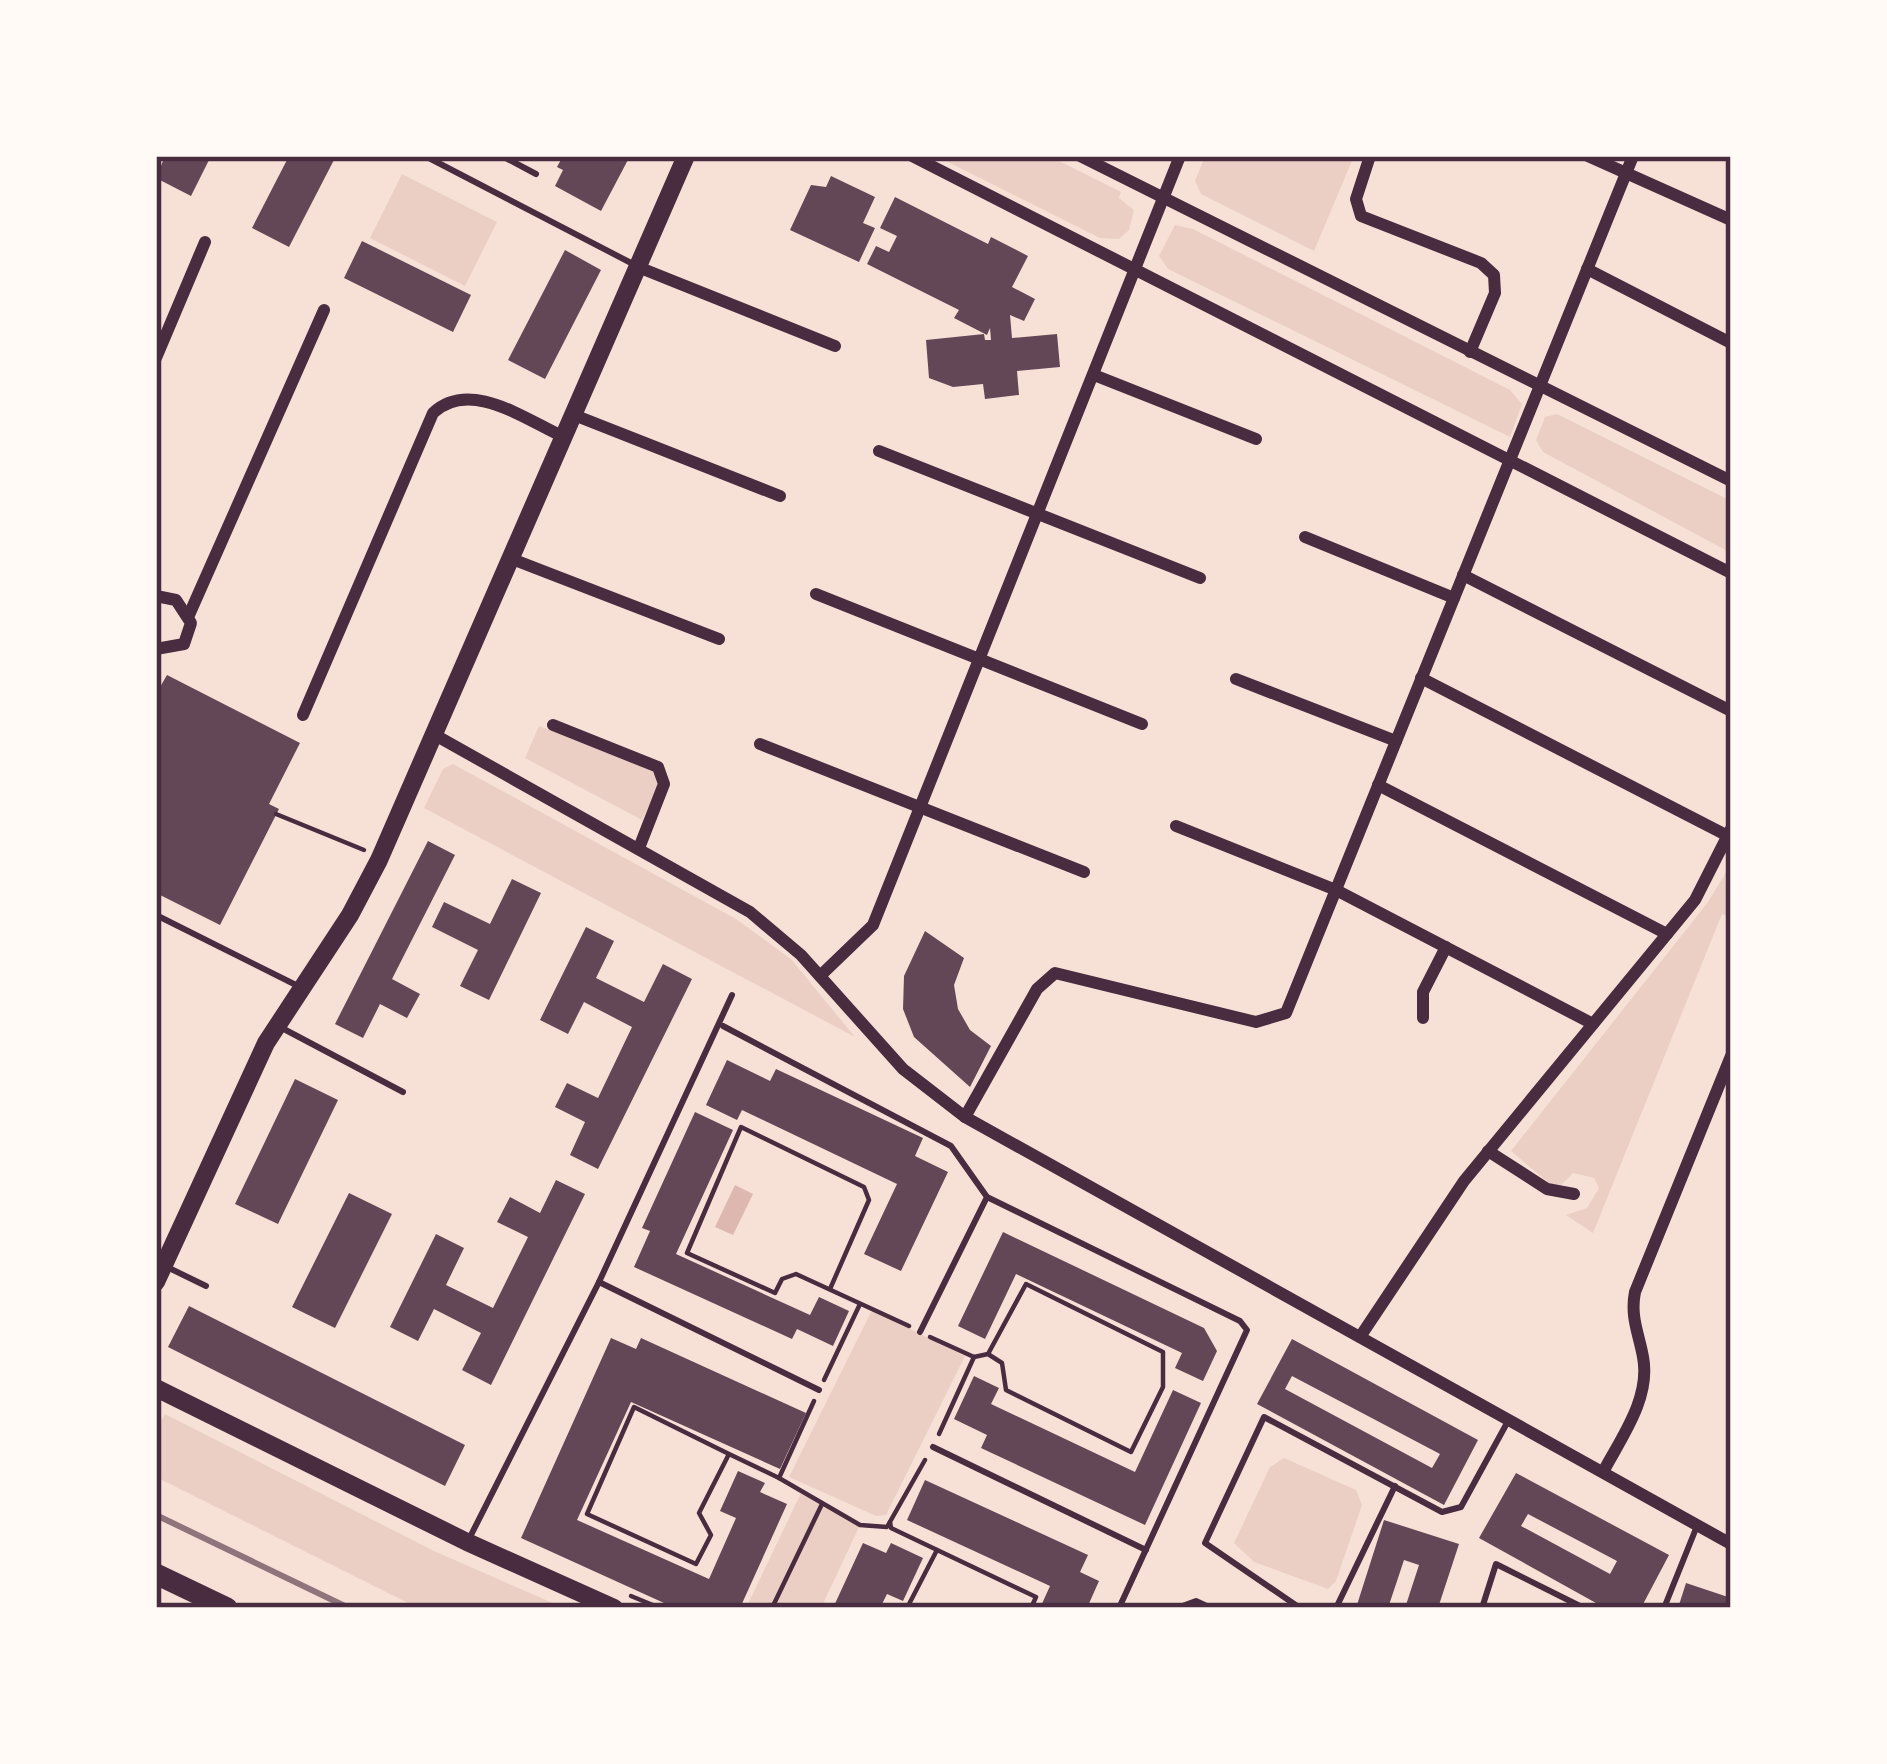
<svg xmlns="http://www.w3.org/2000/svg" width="1887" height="1764" viewBox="0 0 1887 1764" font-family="'Public Sans',sans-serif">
<rect width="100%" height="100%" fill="#f7e1d7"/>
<g fill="#ebcfc5">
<polygon points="936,156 1049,156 1121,192 1119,198 1134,210 1129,230 1119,239 1100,238"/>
<polygon points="1205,156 1354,156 1314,251 1201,194 1195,181"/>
<polygon points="402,174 497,222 465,286 370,238"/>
<polygon points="1175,225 1193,229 1510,390 1522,404 1510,437 1168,269 1159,256"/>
<polygon points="1557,414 1731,501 1731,553 1543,452 1536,440 1545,417"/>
<polygon points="539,726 653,769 658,787 642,820 525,758"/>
<polygon points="453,764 736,919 791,959 855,1037 424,808 443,769"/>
<polygon points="1731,864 1731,917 1722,914 1593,1233 1566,1215 1587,1208 1599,1188 1594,1178 1573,1173 1561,1185 1550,1184 1511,1151 1708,902"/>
<polygon points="872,1310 965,1356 886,1515 876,1516 789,1477"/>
<polygon points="165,1414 434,1551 564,1608 418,1608 156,1477 156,1429"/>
<polygon points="1284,1458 1356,1490 1362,1505 1336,1581 1328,1589 1254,1562 1234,1543 1270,1467"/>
<polygon points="801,1493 860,1525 821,1608 746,1608"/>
</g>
<polygon fill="#dcb8b0" points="735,1185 753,1194 733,1235 715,1227"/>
<g fill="#644757" fill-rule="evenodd">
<polygon points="165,156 211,156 191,196 156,178"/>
<polygon points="289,156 336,156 289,247 252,228"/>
<polygon points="563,156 630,156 601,211 555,186 563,170 557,167"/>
<polygon points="831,176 875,197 863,223 875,228 859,262 790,230 811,185 826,187"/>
<polygon points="895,197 988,244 991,237 1028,256 1012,287 1035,299 1024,321 1010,315 1012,338 1057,334 1060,367 1017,371 1019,395 985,399 983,384 953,387 929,378 926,340 984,334 985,340 991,340 990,328 987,335 954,318 959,310 867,264 876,246 889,252 897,236 880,228"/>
<polygon points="362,241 471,295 453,332 344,278"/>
<polygon points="565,250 601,270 545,379 508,360"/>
<polygon points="167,675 300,743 269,804 279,809 220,925 156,893 156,694"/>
<polygon points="428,841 455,855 392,979 420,994 407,1018 380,1004 363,1038 335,1024"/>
<polygon points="512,879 541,893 489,1000 460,986 478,950 432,927 444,902 490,924"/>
<polygon points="586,927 614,941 596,978 644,1002 663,964 692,979 598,1169 570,1155 585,1122 555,1107 567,1083 598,1098 632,1027 584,1002 568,1034 540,1020"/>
<polygon points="925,931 964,958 954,985 958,1009 970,1030 991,1046 970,1087 914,1037 903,1009 904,976"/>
<polygon points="727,1060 770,1081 776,1069 923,1138 915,1156 948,1172 901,1271 864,1254 897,1184 742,1110 737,1120 706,1105"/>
<polygon points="295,1079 338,1100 278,1224 235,1204"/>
<polygon points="695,1112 733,1130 676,1254 810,1315 819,1297 849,1311 833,1346 797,1329 792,1339 634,1267 650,1231 642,1228"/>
<polygon points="556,1180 585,1194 491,1385 462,1370 481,1333 434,1309 418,1341 390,1327 436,1234 464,1248 446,1285 493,1308 528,1237 497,1222 510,1197 540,1213"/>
<polygon points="349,1193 392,1214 335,1328 292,1307"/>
<polygon points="1003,1232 1204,1328 1217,1351 1203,1381 1175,1368 1182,1353 1016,1274 985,1339 958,1326"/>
<polygon points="189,1306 465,1445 445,1486 168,1347"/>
<polygon points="611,1338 636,1349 641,1338 806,1413 780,1469 631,1402 577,1520 709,1579 736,1518 720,1511 738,1471 765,1483 760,1492 787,1504 740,1608 675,1608 521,1538"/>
<path d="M1292 1339 1478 1440 1444 1505 1257 1404ZM1292 1376 1440 1454 1432 1468 1285 1389Z"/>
<polygon points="974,1376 999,1388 991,1404 1135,1472 1173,1390 1201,1403 1145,1525 981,1448 987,1435 954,1419"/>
<path d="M1516 1473 1669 1555 1641 1608H1605L1479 1538ZM1528 1514 1617 1561 1610 1574 1521 1526Z"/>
<polygon points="925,1480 1088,1555 1080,1572 1099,1581 1087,1608 1040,1608 1050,1586 907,1520"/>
<polygon points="1384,1520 1459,1544 1438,1608 1405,1608 1419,1565 1404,1560 1388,1608 1356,1608"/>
<polygon points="863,1543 886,1553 891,1543 923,1558 903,1601 887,1594 880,1608 833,1608"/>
<polygon points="1686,1583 1731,1598 1731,1608 1678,1608"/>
</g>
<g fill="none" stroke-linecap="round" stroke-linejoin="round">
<g stroke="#4a2c40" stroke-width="4.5">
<polyline points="276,814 364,850"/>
<polyline points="830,1289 869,1200 864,1187 741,1127 687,1253 775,1293 782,1279 796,1274 909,1326"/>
<polyline points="930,1337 974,1357"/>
<polyline points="974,1357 988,1354 1002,1363 1006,1390 1131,1452 1163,1387 1163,1352 1026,1284 988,1354"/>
<polyline points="824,1380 860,1304"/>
<polyline points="814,1401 779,1478 860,1525 887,1527 925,1460"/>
<polyline points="939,1434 974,1357"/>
<polyline points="729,1454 634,1407 587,1514 696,1564 711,1535 699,1513 729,1454 779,1478"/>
<polyline points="890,1522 891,1528 1036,1597 1031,1608"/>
<polyline points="631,1596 660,1608"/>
<polyline points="772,1608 822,1504"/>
<polyline points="883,1608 889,1608"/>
<polyline points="907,1608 937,1550"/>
</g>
<g stroke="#4a2c40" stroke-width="6">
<polyline points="425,156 635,265"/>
<polyline points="502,156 536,174"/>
<polyline points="156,915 298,986"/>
<polyline points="723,1026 951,1146 987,1197 920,1332"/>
<polyline points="280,1027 403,1092"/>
<polyline points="987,1197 1240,1321 1247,1330 1119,1608"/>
<polyline points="167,1267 206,1286"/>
<polyline points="599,1282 819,1390"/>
<polyline points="933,1447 1146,1550"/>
<polyline points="469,1539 599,1282 732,995"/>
<polyline points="1177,1608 1196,1601 1211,1608"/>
<polyline points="1300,1608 1205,1543 1264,1417 1442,1512 1461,1507 1507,1423"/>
<polyline points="1336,1608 1395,1486"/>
<polyline points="1482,1608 1496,1564 1584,1608"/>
<polyline points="1664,1608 1697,1526"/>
</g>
<g stroke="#4a2c40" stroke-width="12">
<polyline points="912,156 1731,573"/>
<polyline points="1080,156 1731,481"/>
<polyline points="1370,156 1356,199 1361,216 1481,263 1494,275 1495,293 1470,352"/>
<polyline points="1588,156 1731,220"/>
<polyline points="638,267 835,346"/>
<polyline points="1587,269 1731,343"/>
<polyline points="156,358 205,242"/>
<polyline points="1094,375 1256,439"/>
<polyline points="574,415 780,496"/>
<polyline points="879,451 1200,578"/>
<polyline points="1305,537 1454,598"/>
<polyline points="512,559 719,639"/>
<polyline points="1463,575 1731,711"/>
<polyline points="816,594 1142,724"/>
<polyline points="156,596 176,600 191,623 184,644 156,649"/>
<polyline points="189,615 324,310"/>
<polyline points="1421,678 1728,836"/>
<polyline points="1236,679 1396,741"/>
<path d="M303 715 433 413C470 378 526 420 564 437"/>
<polyline points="553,725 658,767 664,784 639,848"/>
<polyline points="435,735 750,912 801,955 903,1069 965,1117 1731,1544"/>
<polyline points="760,744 1084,872"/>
<polyline points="1378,785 1667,934"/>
<polyline points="1176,826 1336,890 1593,1024"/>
<polyline points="820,976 873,925 1180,156"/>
<polyline points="1423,1018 1423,992 1446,947"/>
<polyline points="965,1117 1037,989 1055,973 1256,1022 1286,1013 1633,156"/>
<polyline points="1488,1151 1547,1189 1574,1194"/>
<polyline points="1360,1337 1464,1181 1695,900 1731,829"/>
<path d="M1603 1472C1621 1438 1651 1398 1643 1357 1639 1334 1630 1317 1635 1292L1731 1056"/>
</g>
<g stroke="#4a2c40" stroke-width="18">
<polyline points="156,1282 266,1043 350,915 379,860 686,156"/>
<polyline points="156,1388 467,1542 614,1608"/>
</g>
<polyline stroke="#4a2c40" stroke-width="21" points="156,1574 227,1608"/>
<polyline stroke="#8f747c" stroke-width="6" points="156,1515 349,1608"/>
</g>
<rect width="1887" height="1764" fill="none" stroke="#fffaf5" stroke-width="318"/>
<rect x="159" y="159" width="1569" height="1446" fill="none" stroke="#4a2c40" stroke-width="4.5"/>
</svg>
